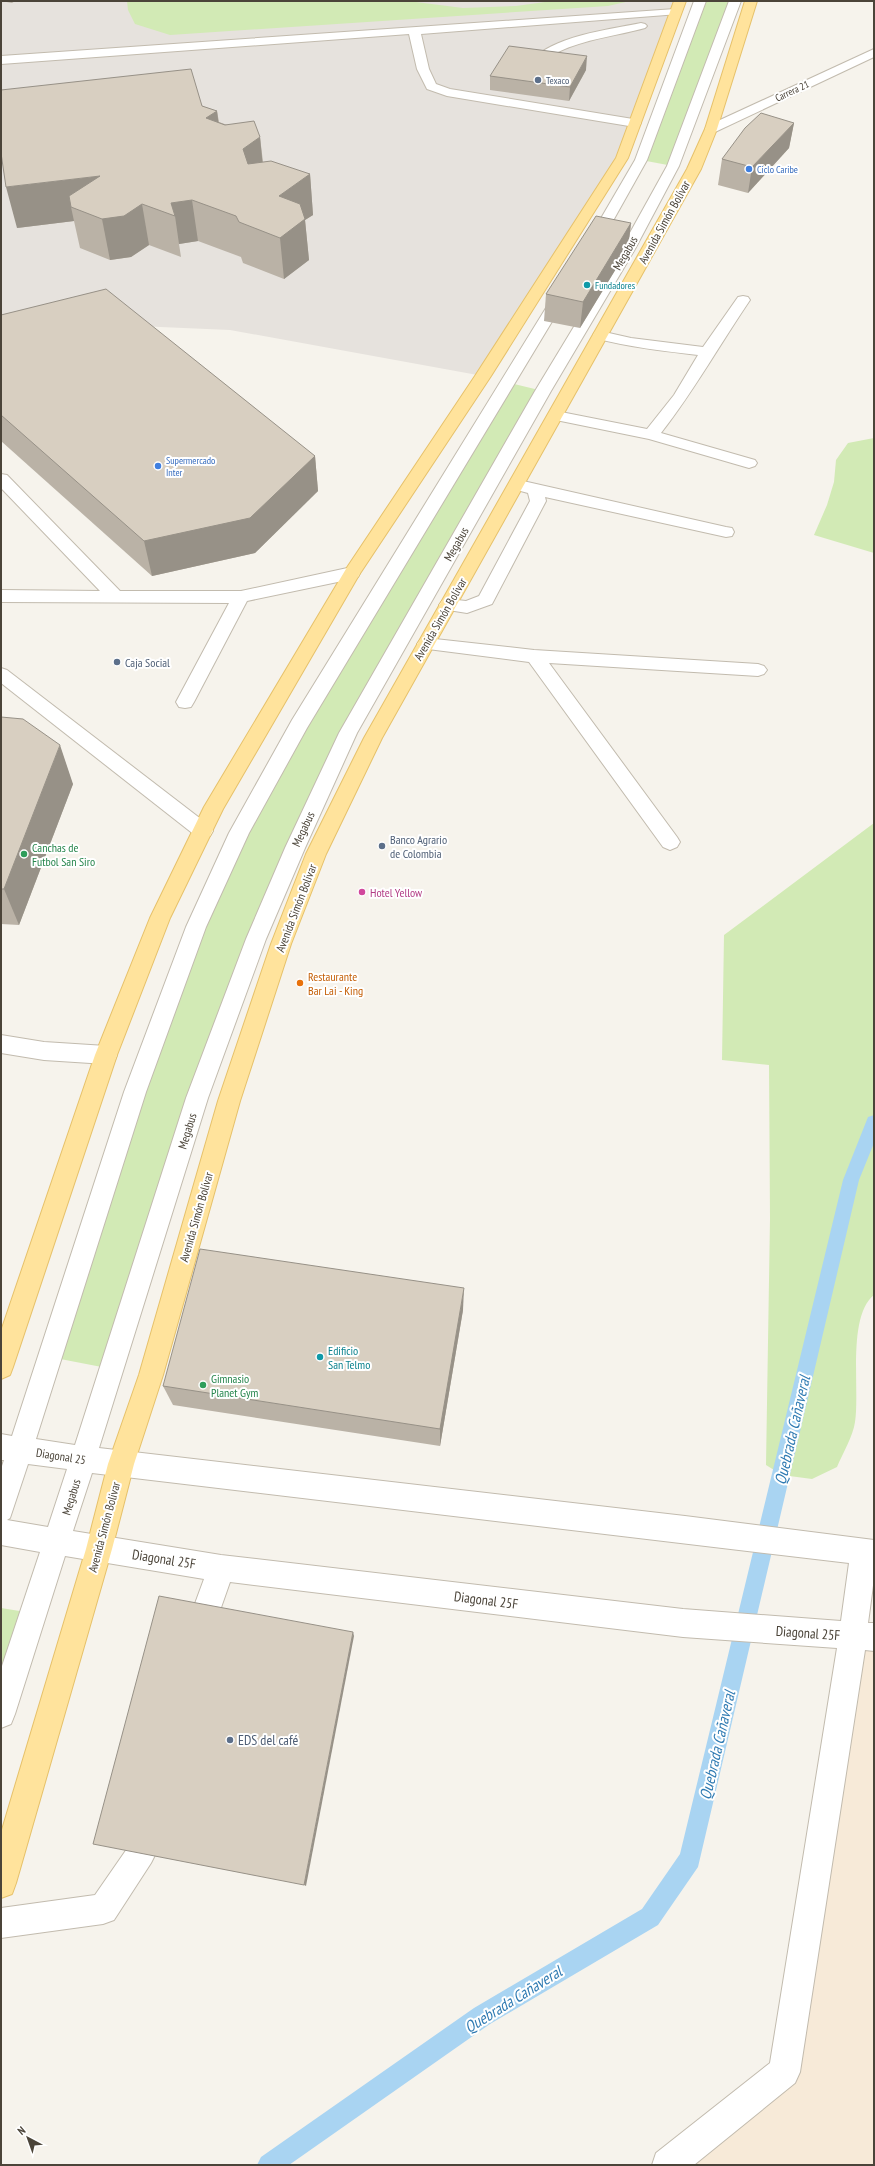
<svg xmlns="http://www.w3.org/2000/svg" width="875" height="2166" viewBox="0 0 875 2166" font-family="'PT Sans Narrow',sans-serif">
<rect width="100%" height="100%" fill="#f6f3ec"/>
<polygon fill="#f7ead8" points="853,1636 874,1637 874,2165 668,2165 784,2072"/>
<polygon fill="#e6e2dd" points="1,1 680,1 622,158 483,376 230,330 114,325 1,355"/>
<g fill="#d2eab5">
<polygon points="127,1 408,1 463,8 516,6 552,1 630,1 608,6 170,35 135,24 128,10"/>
<polygon points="700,1 735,1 673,166 641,160"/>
<polygon points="506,382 543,391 348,733 295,848 112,1369 50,1357 239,833"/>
<polygon points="874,438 874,553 814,535 827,505 834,482 836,460 848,443"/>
<path d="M874 823V1295C847 1316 860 1390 855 1422 853 1436 843 1453 837 1467L812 1479 782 1475 766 1465 770 1219 769 1065 722 1060 724 935Z"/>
<polygon points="1,1608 32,1613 1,1714"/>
</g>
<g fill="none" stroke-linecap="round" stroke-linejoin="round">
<polygon fill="#a9d4f2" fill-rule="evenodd" points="874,1115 874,1143 859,1180 698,1867 658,1925 490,2024 289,2165 257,2165 261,2157 474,2008 642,1909 680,1854 843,1180 868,1117"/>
<defs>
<g id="minor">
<polygon points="694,1 706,1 647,160 600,244 593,248 588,247 586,244 635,160"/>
<path d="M729 1H741L679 166 635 249 551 391 357 733 305 848 266 939 208 1098 99 1448 685 1516 874 1540V1578L868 1623H874V1651L865 1650 800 2072 795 2083 694 2165H652L656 2153 770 2063 837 1648 683 1637 230 1582 217 1619 207 1623 197 1619 193 1609 204 1579 65 1556 15 1714 11 1724 1 1728V1669L40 1552 1 1545V1469L4 1460H1V1434L12 1436 124 1092 186 927 229 833 292 720 554 295 556 292H566L568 295 307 728 249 833 206 927 146 1092 36 1439 75 1445 186 1098 246 939 285 848 339 733 535 391 621 249 667 166ZM28 1464 67 1469 48 1527 7 1520 10 1518ZM92 1473 849 1563 841 1621 683 1609 221 1555 73 1531Z"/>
<polygon points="675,9 679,10 681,12 679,14 421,34 429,69 436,84 450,89 639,120 641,123 639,126 635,127 447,96 427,89 417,69 409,34 1,64 1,56"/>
<path d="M641 23 645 24 647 26 645 28C616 36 585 39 558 52 549 57 543 68 532 66L530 63C548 37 611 29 641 23Z"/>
<polygon points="874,49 874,57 715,132 711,133 705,129 707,126"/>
<path d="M743 296 748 297 750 300C720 344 694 391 661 433L755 460 757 463 755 466 749 468 649 439 551 419 548 416 551 413 556 411 647 429 674 395 698 355C663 351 629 347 595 338L593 335 595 332 600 331 631 338 703 347 738 297Z"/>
<polygon points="1,474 7,475 120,591 241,591 352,567 358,569 360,573 358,577 352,579 247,601 194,702 191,707 185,708 179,707 176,702 229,603 1,602 1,590 100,591 1,488"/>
<polygon points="523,481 726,527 732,528 734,532 732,536 726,537 545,497 546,501 492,604 467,613 442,609 439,605 442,601 448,599 466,601 479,596 530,501 528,493 517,490 515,486 517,482"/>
<polygon points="426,638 534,650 758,664 764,666 767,670 764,674 758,676 549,663 677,837 680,842 677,847 670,850 663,847 529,662 420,648 417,644 420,640"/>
<polygon points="1,668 7,670 210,826 213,831 210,836 203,838 196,836 1,683"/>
<polygon points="1,1035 44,1042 106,1046 114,1048 117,1055 114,1062 106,1064 44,1060 1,1053"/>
<polygon points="141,1838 151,1843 156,1853 151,1863 114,1920 103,1924 1,1938 1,1908 95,1895 131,1843"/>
</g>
<g id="major">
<polygon points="674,1 686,1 628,158 491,376 359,575 223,809 170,918 117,1055 13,1367 10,1375 1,1379 1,1331 95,1055 150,918 204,807 346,569 475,376 616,158"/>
<polygon points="745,1 757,1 717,129 701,169 382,738 326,854 291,944 240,1101 163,1375 134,1464 112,1549 16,1883 12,1894 1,1898 1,1833 86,1549 108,1464 139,1375 218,1101 271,944 306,854 364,738 687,169 705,129"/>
</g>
</defs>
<use href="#minor" stroke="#c2bbae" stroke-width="2"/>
<use href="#major" stroke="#e6c16a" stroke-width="2"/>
<use href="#minor" fill="#fff" fill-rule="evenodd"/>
<use href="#major" fill="#ffe39c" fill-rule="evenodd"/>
</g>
<g fill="#bab2a6">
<polygon points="1,1 15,1 12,3"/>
<polygon points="586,70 569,101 490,90 490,76"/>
<polygon points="202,106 217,111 219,122 260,137 263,162 310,174 313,215 305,220 309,260 284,279 243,263 241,257 198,241 179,244 181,257 149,245 131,257 110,260 80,248 74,221 17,228"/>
<polygon points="794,123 789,148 748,193 718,185 722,159"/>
<polygon points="631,223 628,249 580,328 544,321 546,294"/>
<polygon points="1,315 315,456 318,491 255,553 152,576 1,441"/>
<polygon points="1,717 73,784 19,925 1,924"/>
<polygon points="463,1310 440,1446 173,1405 163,1386"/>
</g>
<g fill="#979187">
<polygon points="587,56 586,70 569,101 570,87"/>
<polygon points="217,111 222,152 206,118"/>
<polygon points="794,123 789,148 748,193 752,167"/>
<polygon points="260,137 264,178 248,190 243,149"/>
<polygon points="310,174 313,215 305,220 309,260 284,279 280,238 279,196"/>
<polygon points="100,176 71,207 74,221 17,228 6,187"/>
<polygon points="192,200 198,241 179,244 175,216 171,203"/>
<polygon points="142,204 149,245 131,257 110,260 102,219"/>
<polygon points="631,223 628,249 580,328 583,302"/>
<polygon points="315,456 318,491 255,553 152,576 144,541"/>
<polygon points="60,745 73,784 19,925 4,889"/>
<polygon points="464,1288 463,1310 440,1446 440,1429"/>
<polygon points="353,1632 354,1636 306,1886 304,1885"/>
</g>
<g fill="#d8cfc1" stroke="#979187">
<polygon points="509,46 587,56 570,87 490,76"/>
<polygon points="191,69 202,106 217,111 206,118 225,125 254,121 260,137 243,149 248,164 271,161 310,174 279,196 300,204 305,219 280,238 239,222 236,216 192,200 171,203 175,216 142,204 124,216 102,219 71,207 69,196 100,176 6,187 1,153 1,90"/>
<polygon points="761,113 794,123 752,167 722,159 745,128"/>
<polygon points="596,216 631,223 583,302 546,294"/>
<polygon points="106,289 315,456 250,518 144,541 1,415 1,315 5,314"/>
<polygon points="1,717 23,719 60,745 4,889 1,889"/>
<polygon points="200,1249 464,1288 440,1429 163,1386"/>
<polygon points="159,1596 353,1632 304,1885 93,1844"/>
</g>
<g fill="#5c6f8a" stroke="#fff" stroke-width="1.5">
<circle cx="538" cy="80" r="4"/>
<circle cx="117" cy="662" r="4"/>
<circle cx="382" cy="846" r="4"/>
<circle cx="230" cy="1740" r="4"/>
</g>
<g fill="#3f7fe0" stroke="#fff" stroke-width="1.5">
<circle cx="749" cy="169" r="4"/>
<circle cx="158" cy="466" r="4"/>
</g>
<g fill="#0f9aa8" stroke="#fff" stroke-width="1.5">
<circle cx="587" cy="285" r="4"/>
<circle cx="320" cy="1357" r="4"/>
</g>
<g fill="#2e9e5b" stroke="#fff" stroke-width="1.5">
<circle cx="24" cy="854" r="4"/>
<circle cx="203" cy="1385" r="4"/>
</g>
<circle fill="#d1479c" stroke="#fff" stroke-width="1.5" cx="362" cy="892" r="4"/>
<circle fill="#e8710a" stroke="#fff" stroke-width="1.5" cx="300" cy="983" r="4"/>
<g text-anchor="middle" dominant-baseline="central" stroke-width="4" stroke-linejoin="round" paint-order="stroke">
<g font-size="10" fill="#4e5e75" stroke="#fff" text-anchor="start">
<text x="546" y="80">Texaco</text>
</g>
<g font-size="10" fill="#4b4439" stroke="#fff">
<text transform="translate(792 91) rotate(-25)">Carrera 21</text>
</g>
<g font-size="10" fill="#366cbe" stroke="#fff" text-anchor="start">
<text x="757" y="169">Ciclo Caribe</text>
<text x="166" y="460">Supermercado<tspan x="166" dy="12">Inter</tspan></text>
</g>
<g font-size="10" fill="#0d838f" stroke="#fff" text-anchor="start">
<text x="595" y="285">Fundadores</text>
</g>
<g font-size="12" fill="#4b4439" stroke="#fff">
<text transform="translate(664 222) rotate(-61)">Avenida Simón Bolívar</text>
<text transform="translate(625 253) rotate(-60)">Megabus</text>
<text transform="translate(456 544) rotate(-60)">Megabus</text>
<text transform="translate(440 619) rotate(-60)">Avenida Simón Bolívar</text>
<text transform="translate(303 829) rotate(-65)">Megabus</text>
<text transform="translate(296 908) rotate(-69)">Avenida Simón Bolívar</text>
<text transform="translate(187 1131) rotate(-73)">Megabus</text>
<text transform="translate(196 1217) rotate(-74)">Avenida Simón Bolívar</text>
<text transform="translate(61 1456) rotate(9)">Diagonal 25</text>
<text transform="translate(71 1497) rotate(-73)">Megabus</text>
<text transform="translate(104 1527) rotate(-75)">Avenida Simón Bolívar</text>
</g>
<g font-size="12" fill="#4e5e75" stroke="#fff" text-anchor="start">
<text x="125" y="662">Caja Social</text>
<text x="390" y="839">Banco Agrario<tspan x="390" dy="14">de Colombia</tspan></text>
</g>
<g font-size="12" fill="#27864d" stroke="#fff" text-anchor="start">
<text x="32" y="847">Canchas de<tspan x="32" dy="14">Futbol San Siro</tspan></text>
<text x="211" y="1378">Gimnasio<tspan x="211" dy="14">Planet Gym</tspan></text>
</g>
<g font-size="12" fill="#b23c85" stroke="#fff" text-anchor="start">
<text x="370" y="892">Hotel Yellow</text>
</g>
<g font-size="12" fill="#c56008" stroke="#fff" text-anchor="start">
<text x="308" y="976">Restaurante<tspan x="308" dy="14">Bar Lai - King</tspan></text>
</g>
<g font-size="12" fill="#0d838f" stroke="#fff" text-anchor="start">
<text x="328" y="1350">Edificio<tspan x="328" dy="14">San Telmo</tspan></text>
</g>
<g font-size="14" fill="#4b4439" stroke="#fff">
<text transform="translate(164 1559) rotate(9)">Diagonal 25F</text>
<text transform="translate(486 1600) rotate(7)">Diagonal 25F</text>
<text transform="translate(808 1633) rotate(4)">Diagonal 25F</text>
</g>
<g font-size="14" fill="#4e5e75" stroke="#fff" text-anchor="start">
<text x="238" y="1740">EDS del café</text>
</g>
<g font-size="16" font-style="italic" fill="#2e7ab2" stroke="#fff">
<text transform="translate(792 1430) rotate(-77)">Quebrada Cañaveral</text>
<text transform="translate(717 1745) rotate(-77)">Quebrada Cañaveral</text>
<text transform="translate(513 1999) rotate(-32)">Quebrada Cañaveral</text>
</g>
</g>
<rect width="875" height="2166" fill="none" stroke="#4b4439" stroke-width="4"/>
<g transform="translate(28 2138) rotate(319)" stroke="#ffffff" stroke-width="3" paint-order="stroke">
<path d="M0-3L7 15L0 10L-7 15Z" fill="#4b4439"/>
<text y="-6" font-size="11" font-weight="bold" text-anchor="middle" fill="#4b4439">N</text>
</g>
</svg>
